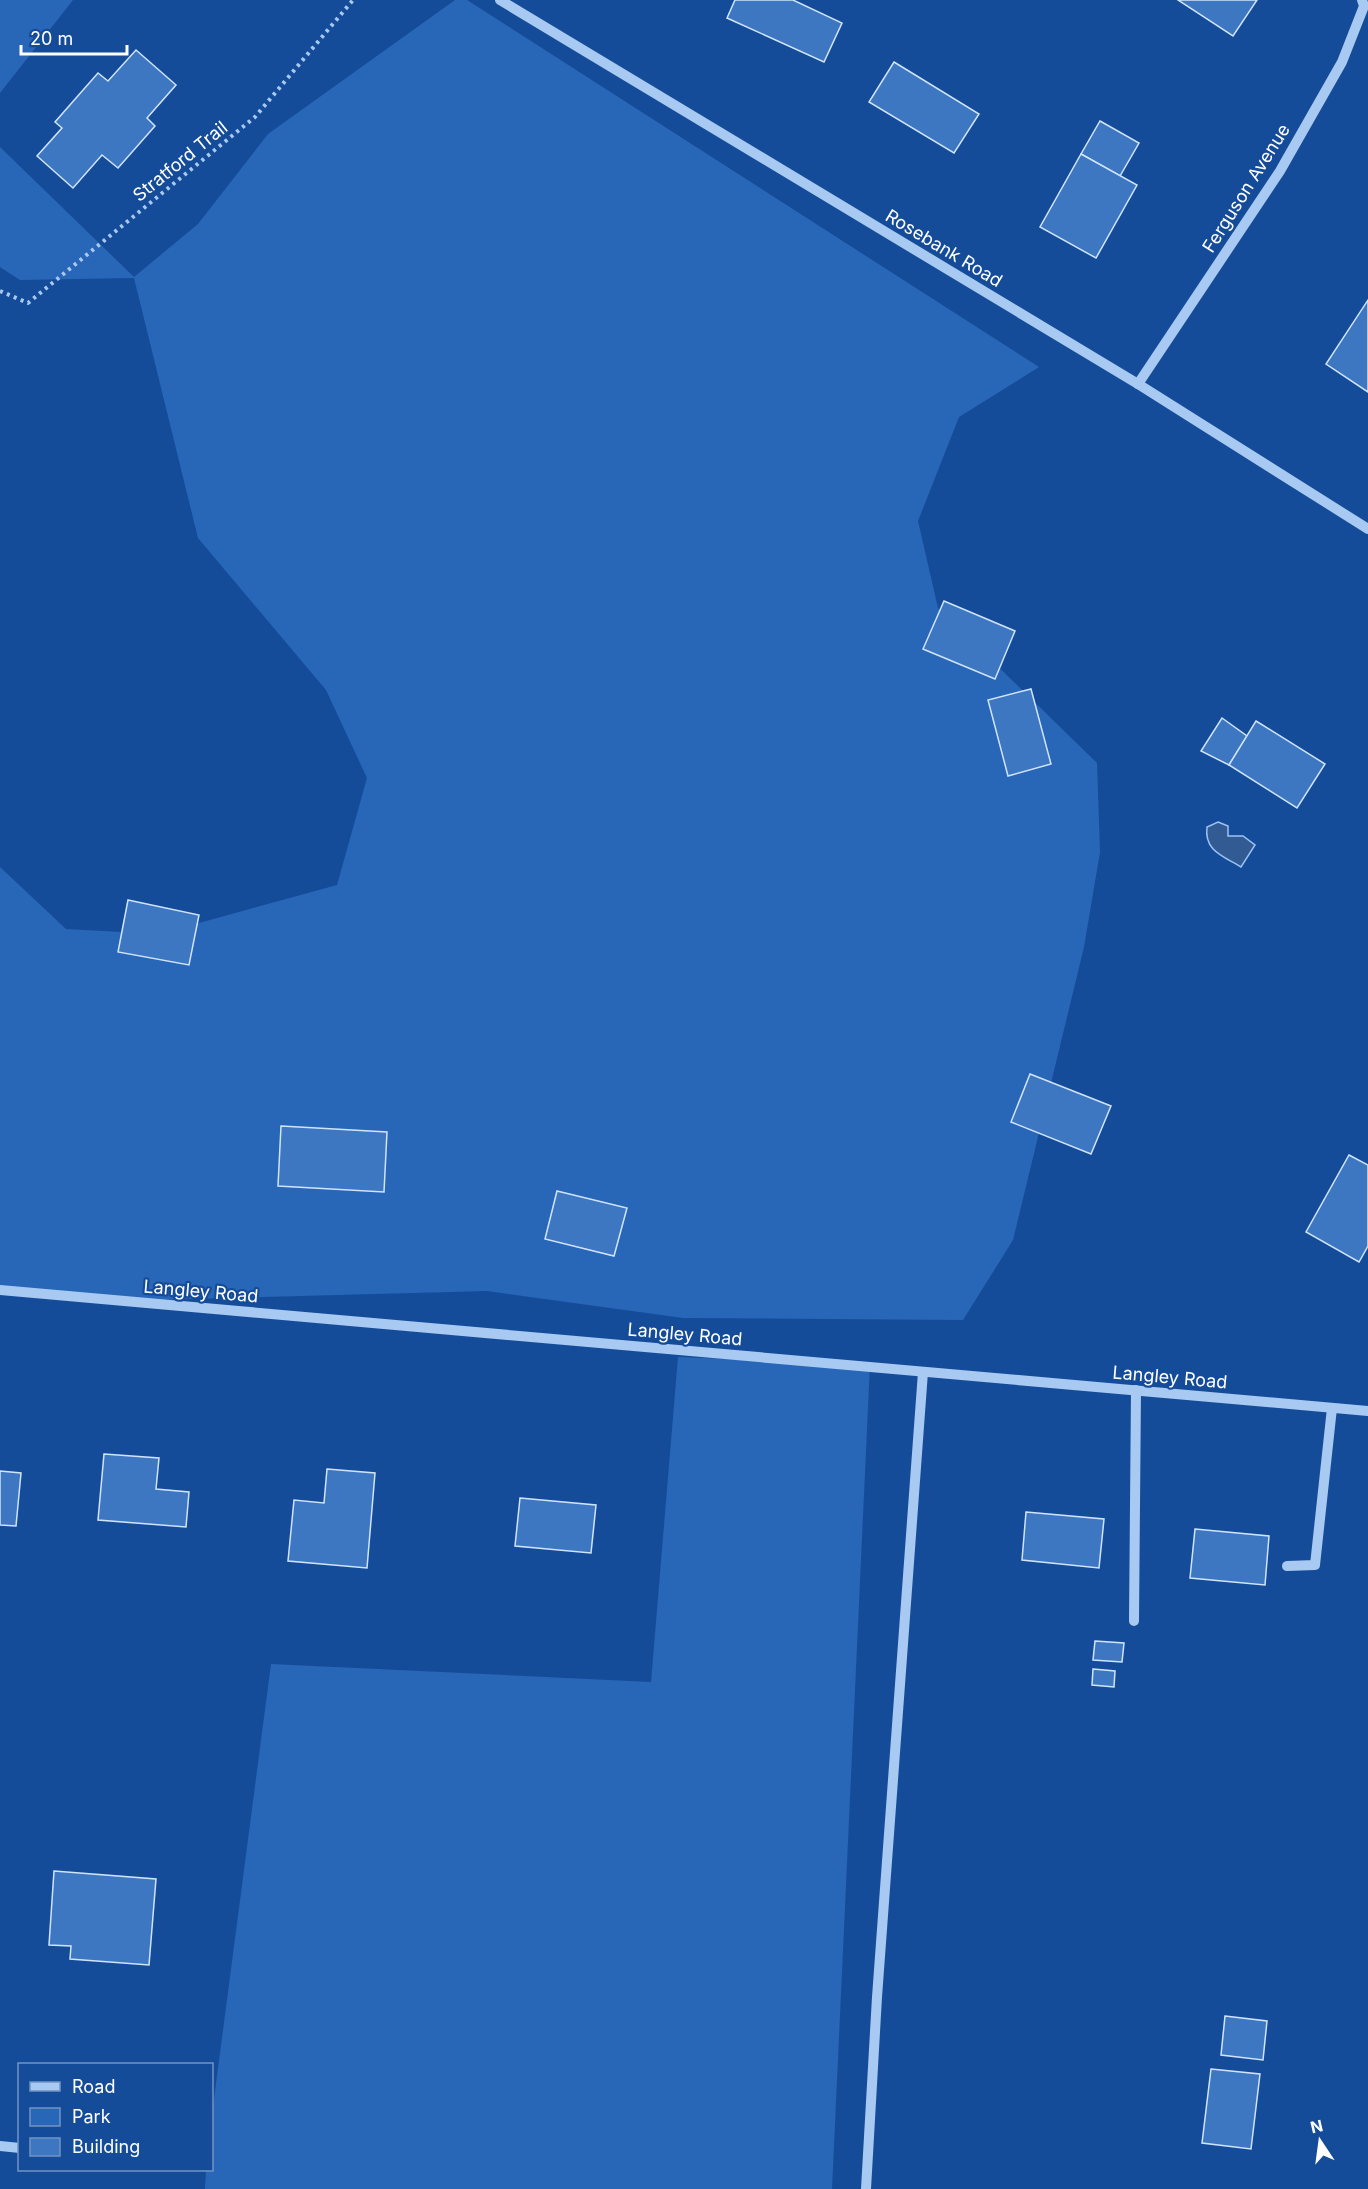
<svg xmlns="http://www.w3.org/2000/svg" width="1368" height="2189" viewBox="0 0 1368 2189" font-family="Inter,sans-serif">
<rect width="100%" height="100%" fill="#154c99"/>
<g fill="#2866b7">
<polygon points="0,0 73,0 0,93"/>
<polygon points="455,0 467,0 1039,367 959,417 918,521 938,608 1097,763 1100,852 1084,947 1013,1240 963,1320 683,1318 487,1291 115,1301 0,1286 0,867 66,929 159,934 337,885 367,778 326,690 198,538 134,278 20,280 0,267 0,147 134,277 198,224 268,134"/>
<polygon points="678,1357 870,1364 832,2189 205,2189 206,2170 212,2170 212,2114 271,1664 651,1682"/>
</g>
<path fill="#325a93" stroke="#9bc3f5" stroke-width="1.5" d="M1218 822 1228 826V836H1243L1255 845 1241 867C1223 856 1204 851 1207 827Z"/>
<g fill="#3d76c1" stroke="#d0e4fd" stroke-width="1.5">
<polygon points="735,0 793,0 842,23 824,62 727,18"/>
<polygon points="1178,0 1257,0 1233,36"/>
<polygon points="136,50 176,85 147,118 155,126 118,168 102,155 73,188 37,156 62,128 55,122 98,73 108,81"/>
<polygon points="894,62 979,114 954,153 869,102"/>
<polygon points="1100,121 1139,143 1120,176 1081,154"/>
<polygon points="1081,154 1137,185 1096,258 1040,227"/>
<polygon points="1368,300 1368,392 1326,364"/>
<polygon points="944,601 1015,631 995,679 923,649"/>
<polygon points="1031,689 1051,764 1008,776 988,700"/>
<polygon points="1222,718 1247,736 1229,765 1201,751"/>
<polygon points="1256,721 1325,764 1297,808 1229,765"/>
<polygon points="128,900 199,915 189,965 118,952"/>
<polygon points="1030,1074 1111,1106 1091,1154 1011,1122"/>
<polygon points="281,1126 387,1132 384,1192 278,1186"/>
<polygon points="1349,1155 1368,1165 1368,1246 1359,1262 1306,1232"/>
<polygon points="557,1191 627,1208 614,1256 545,1239"/>
<polygon points="104,1454 159,1458 156,1489 189,1492 186,1527 98,1520"/>
<polygon points="327,1469 375,1473 367,1568 288,1561 294,1500 324,1503"/>
<polygon points="0,1471 21,1473 16,1526 0,1525"/>
<polygon points="520,1498 596,1505 591,1553 515,1546"/>
<polygon points="1026,1512 1104,1519 1099,1568 1022,1560"/>
<polygon points="1195,1529 1269,1536 1265,1585 1190,1578"/>
<polygon points="1095,1641 1124,1643 1122,1662 1093,1660"/>
<polygon points="1093,1669 1115,1671 1114,1687 1092,1685"/>
<polygon points="54,1871 156,1879 149,1965 70,1959 71,1946 49,1945"/>
<polygon points="1225,2016 1267,2021 1263,2060 1221,2055"/>
<polygon points="1211,2069 1260,2074 1251,2149 1202,2143"/>
</g>
<g fill="none" stroke-linecap="round" stroke-linejoin="round">
<polyline stroke="#a8c9f2" stroke-width="4" stroke-dasharray="3 4.5" stroke-linecap="butt" points="0,291 28,303 255,117 353,0"/>
<g stroke="#a8c9f2" stroke-width="10">
<polyline points="500,0 1138,384 1368,529"/>
<polyline points="1138,384 1280,171 1342,62 1364,6 1362,0"/>
<polyline points="0,1290 1368,1411"/>
<polyline points="1287,1566 1315,1565 1332,1408"/>
<polyline points="1134,1621 1136,1390"/>
<polyline points="0,2146 20,2148"/>
<polyline points="866,2189 877,1997 923,1372"/>
</g>
</g>
<g text-anchor="middle" dominant-baseline="central" stroke-width="4.5" stroke-linejoin="round" paint-order="stroke">
<g font-size="18" fill="#fff" stroke="#154c99">
<text transform="translate(180 161) rotate(-39)">Stratford Trail</text>
<text transform="translate(1246 188) rotate(-58)">Ferguson Avenue</text>
<text transform="translate(944 248) rotate(31)">Rosebank Road</text>
<text transform="translate(201 1291) rotate(5)">Langley Road</text>
<text transform="translate(685 1334) rotate(5)">Langley Road</text>
<text transform="translate(1170 1377) rotate(5)">Langley Road</text>
</g>
</g>
<rect x="18" y="2063" width="195" height="108" fill="#154c99" stroke="#7394c2" stroke-width="1.5"/>
<rect x="30" y="2082" width="30" height="9" fill="#a8c9f2" stroke="#7394c2" stroke-width="1.5"/>
<text x="72" y="2093" font-size="18" fill="#ffffff">Road</text>
<rect x="30" y="2108" width="30" height="18" fill="#2866b7" stroke="#7394c2" stroke-width="1.5"/>
<text x="72" y="2123" font-size="18" fill="#ffffff">Park</text>
<rect x="30" y="2138" width="30" height="18" fill="#3d76c1" stroke="#7394c2" stroke-width="1.5"/>
<text x="72" y="2153" font-size="18" fill="#ffffff">Building</text>
<g transform="translate(1320 2141) rotate(347)" stroke="#154c99" stroke-width="4.5" paint-order="stroke">
<path d="M0-4.5L10 22L0 15L-10 22Z" fill="#ffffff"/>
<text y="-9" font-size="16" font-weight="bold" text-anchor="middle" fill="#ffffff">N</text>
</g>
<path d="M21 45v9h106v-9" fill="none" stroke="#ffffff" stroke-width="3"/>
<text x="30" y="45" font-size="18" fill="#ffffff" stroke="#154c99" stroke-width="4.5" paint-order="stroke">20 m</text>
</svg>
